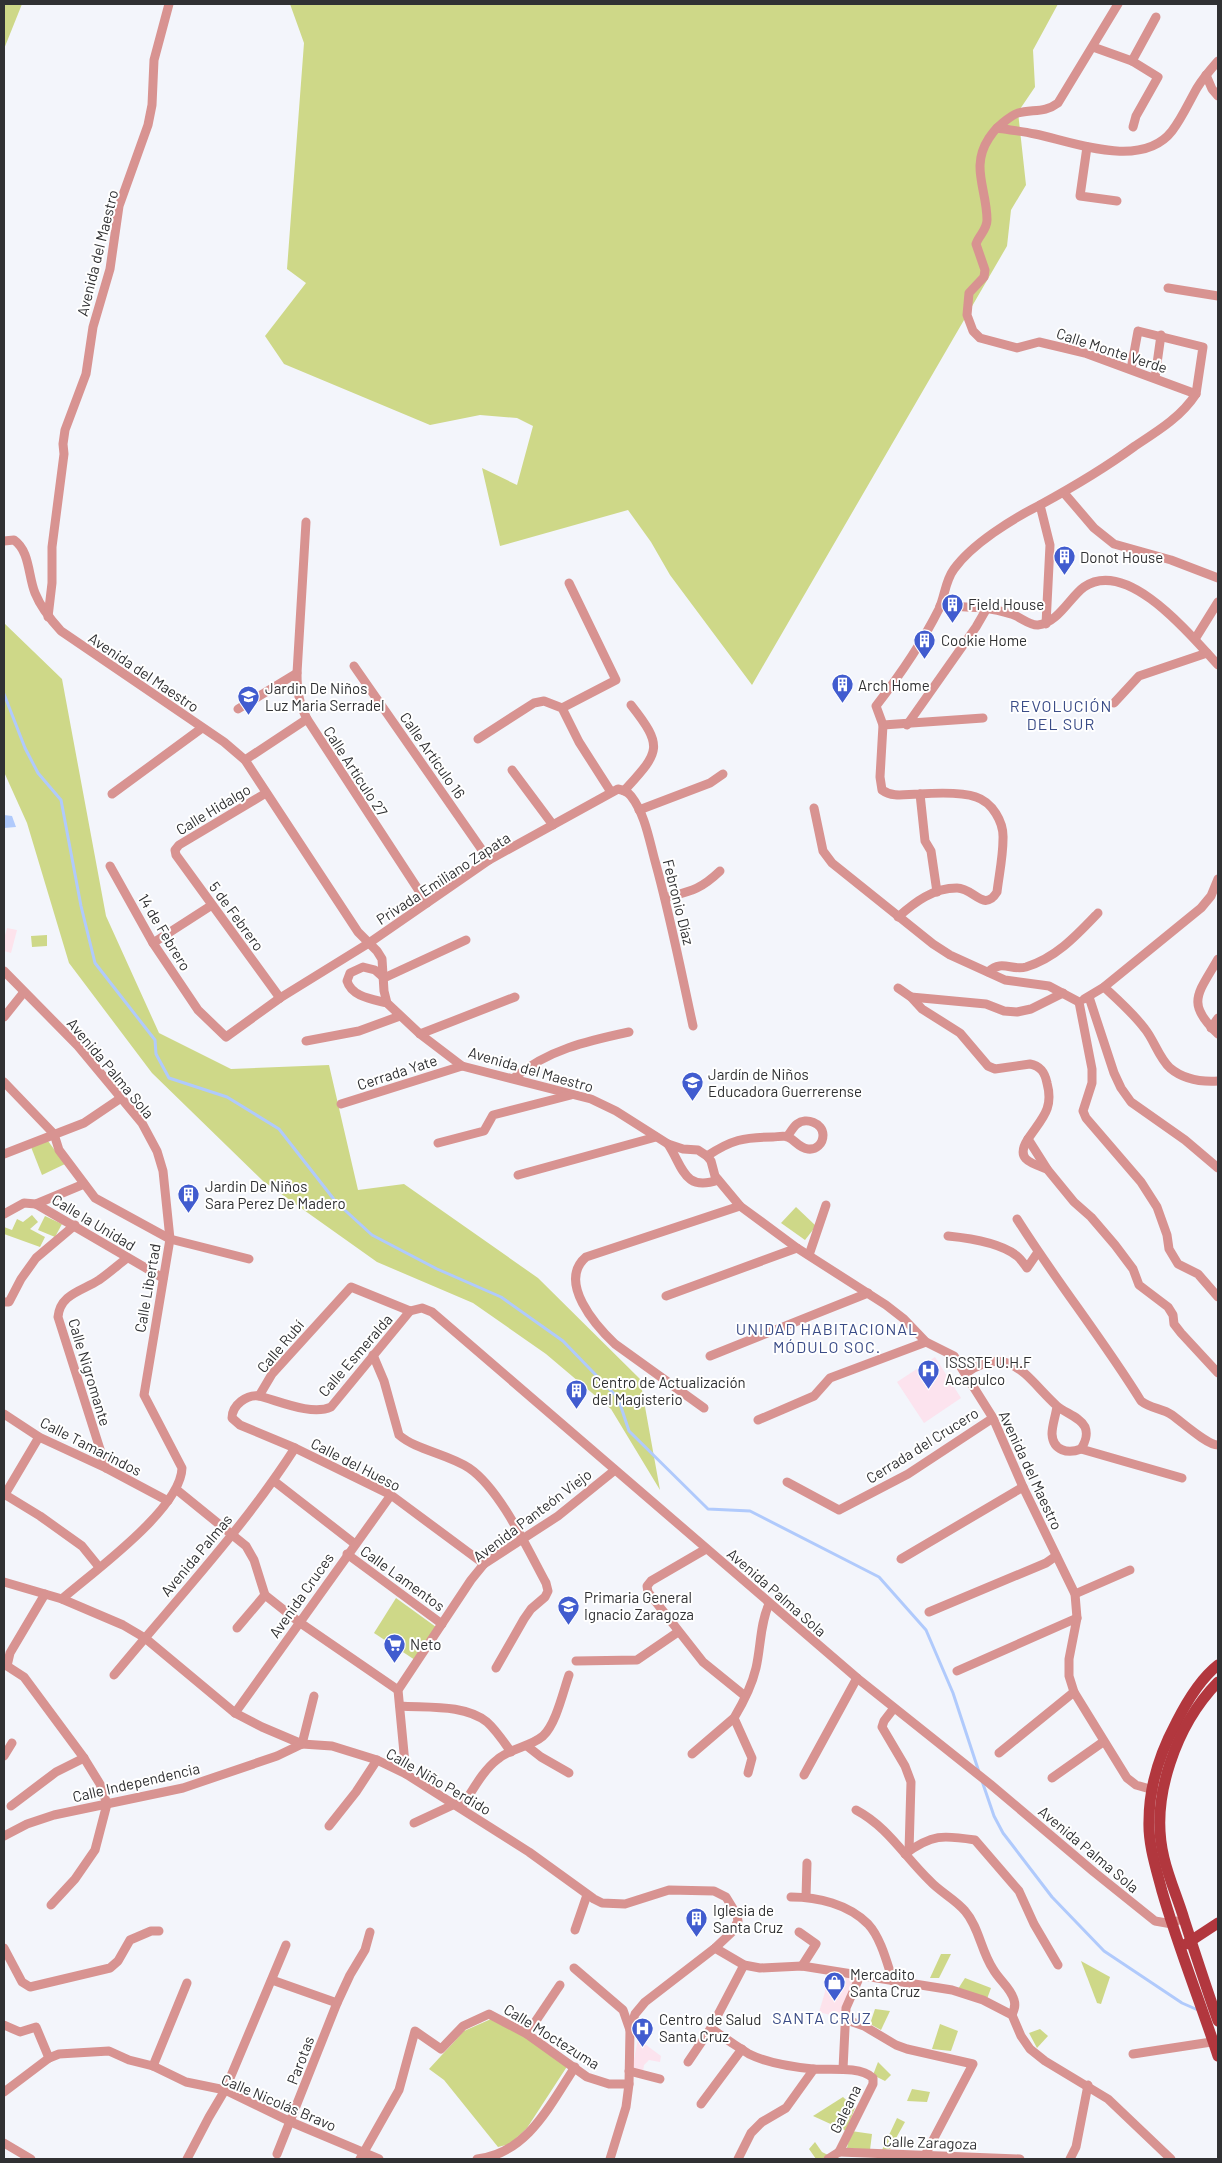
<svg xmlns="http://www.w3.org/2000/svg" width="1222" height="2163" viewBox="0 0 1222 2163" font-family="Barlow,sans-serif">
<rect width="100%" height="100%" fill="#f3f5fb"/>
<g fill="#fde3ec">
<polygon points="7,928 17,930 11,953 4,951 4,939"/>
<polygon points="851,1977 853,1986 841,2018 819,2012 825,1992 825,1978"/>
</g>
<g fill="#fce3ee">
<polygon points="935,1357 961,1398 924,1423 897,1382"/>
<polygon points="638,2039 661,2056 660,2062 649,2060 644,2065 643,2072 632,2069"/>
</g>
<g fill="#ced888">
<polygon points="4,4 22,4 4,49"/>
<polygon points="290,4 1058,4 1033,50 1035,87 1018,112 1026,185 1011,210 1007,246 752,685 670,575 651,542 628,510 500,546 482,468 517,485 533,426 517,418 480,415 430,425 284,364 265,336 306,283 287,269 304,43"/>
<polygon points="4,623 62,679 106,916 159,1033 231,1069 329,1065 358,1190 404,1184 538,1278 640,1379 660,1490 611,1409 546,1354 473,1303 377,1262 263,1181 152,1073 69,963 27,823 4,772"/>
<polygon points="47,935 47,946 32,947 31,936"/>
<polygon points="48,1141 65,1164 42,1175 31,1147"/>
<polygon points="796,1207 816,1226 805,1240 781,1223"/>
<polygon points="32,1215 38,1222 30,1229 45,1237 40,1247 4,1234 4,1227 12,1230 17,1219 23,1222"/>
<polygon points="45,1216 62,1224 55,1237 38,1230"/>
<polygon points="396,1598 436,1627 415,1660 374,1633"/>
<polygon points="941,1954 951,1954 939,1978 930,1978"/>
<polygon points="1081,1961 1110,1977 1101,2004 1097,2003"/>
<polygon points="965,1978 991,1988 987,1999 958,1989"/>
<polygon points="875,2009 890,2011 881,2030 870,2024"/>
<polygon points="491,2019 527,2037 568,2065 527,2128 510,2144 498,2147 444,2080 429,2069 464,2031"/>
<polygon points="940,2024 958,2031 951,2051 932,2049"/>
<polygon points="1040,2029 1048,2036 1037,2048 1029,2033"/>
<polygon points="878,2062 891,2075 885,2081 873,2075"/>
<polygon points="912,2089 930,2092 927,2102 907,2101"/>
<polygon points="843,2097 855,2108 846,2131 813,2116"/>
<polygon points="897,2118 905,2122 890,2149 882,2150"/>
<polygon points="851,2131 872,2134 870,2150 847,2148"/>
<polygon points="815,2142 822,2152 828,2155 822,2159 816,2159 809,2149"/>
</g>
<polygon fill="#b0cafc" points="4,815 12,816 16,827 4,828"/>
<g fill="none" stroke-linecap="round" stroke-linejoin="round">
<g stroke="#b0cafc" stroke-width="3">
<polyline points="4,694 25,748 38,773 61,800 81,906 95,963 155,1040 156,1054 169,1078 227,1097 279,1129 336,1202 372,1235 437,1269 501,1297 563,1341 618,1398 629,1431 708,1509 750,1511 879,1577 926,1630 953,1693 979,1772"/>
<polyline points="982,1781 994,1816 1003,1833 1052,1897 1104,1951 1182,2003 1198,2010"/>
</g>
<g stroke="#d89391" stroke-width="9">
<polyline points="1093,47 1132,61 1158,77 1136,116 1133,127"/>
<polyline points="1132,61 1156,17"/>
<polyline points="1206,75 1212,89 1218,96"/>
<path d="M997 128C1009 130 1022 131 1035 134 1073 142 1142 170 1172 131 1182 118 1189 102 1197 88 1203 78 1211 69 1218 61"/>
<polyline points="1087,147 1080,196 1117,201"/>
<polyline points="1168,288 1218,296"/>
<polyline points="1131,369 1138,331 1203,347 1196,394"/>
<polyline points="1155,378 1161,335"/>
<polyline points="1064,493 1094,528 1114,544 1171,560 1218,578"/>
<path d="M306 522 297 673C297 691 299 703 307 719L427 903"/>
<path d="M4 541 14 540C30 551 28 576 35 593 41 608 50 619 61 631L224 742 245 760 358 932 377 951 382 959 384 991 387 1003 420 1034 462 1066 591 1099 616 1111 668 1144 683 1149 698 1150 707 1156 711 1161 715 1176 740 1206 797 1248 886 1305 904 1319 926 1342 954 1356 993 1418 1023 1487 1075 1594 1077 1618 1069 1659V1676L1074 1692 1127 1778 1136 1785 1157 1791"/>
<path d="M940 606C964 607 988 606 1011 614 1019 616 1030 626 1038 625 1058 623 1070 597 1084 587 1128 557 1192 637 1218 665"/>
<polyline points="48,617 52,583 52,547 64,454 63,444 65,430 86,374 93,327 110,269 119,206 148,125 152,105 154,60 169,4"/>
<path d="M1046 624 1050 545 1040 505C1073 487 1105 468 1135 446 1158 431 1181 417 1196 394L1085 353 1060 347 1039 342 1017 348 980 338 973 331 967 315 969 293 984 277 985 270 976 244C979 235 987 230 987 220 987 189 970 167 989 138 992 134 995 129 999 126 1004 122 1011 115 1018 113 1032 109 1045 113 1058 103L1118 4"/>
<polyline points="1195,639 1218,602"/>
<polyline points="354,666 489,860"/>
<polyline points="1114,703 1139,676 1207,653"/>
<polyline points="562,708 616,680 569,583"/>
<polyline points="238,709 297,673"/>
<polyline points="883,725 983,718"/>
<polyline points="907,725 976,627 987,608"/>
<polyline points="478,739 534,703 544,701 562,708 579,742 611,792"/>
<polyline points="245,760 307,719"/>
<polyline points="512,770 553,825"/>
<path d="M624 791C659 752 665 748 631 705"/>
<polyline points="266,793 179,845 175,850 176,855 280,998"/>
<polyline points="112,794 202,728"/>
<polyline points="920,794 925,841 931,851 937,892"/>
<polyline points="814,808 823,851 832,863 933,944 950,955 1005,980 1049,986 1079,1002"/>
<polyline points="639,810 710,783 723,774"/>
<path d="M110 866 153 943 198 1010 226 1037 280 998 369 943 489 860 618 789C623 790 628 792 631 796 645 814 649 839 655 861 670 915 681 971 693 1026"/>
<path d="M665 898C691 891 700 890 720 871"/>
<path d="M898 917C915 902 933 888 957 888 974 888 984 913 997 892 999 875 1003 857 1003 839 1004 822 992 802 976 797 962 792 934 793 919 794 906 794 893 798 882 790L880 777 883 725 876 706C900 675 922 643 939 609 945 596 945 581 954 569 972 544 1012 519 1040 505"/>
<polyline points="153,943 212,905"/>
<path d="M1218 959C1198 994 1185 1003 1218 1034"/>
<path d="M4 971 78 1046 142 1123 157 1151 163 1171 170 1239 144 1395 182 1468C181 1509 93 1572 62 1599"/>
<path d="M988 972C1002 959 1011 971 1026 967 1056 958 1077 935 1098 913"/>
<path d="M1104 987C1118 1000 1133 1013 1145 1029 1154 1040 1159 1058 1170 1068 1183 1079 1202 1082 1218 1081"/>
<path d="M898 988 911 997 922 1009 960 1033 988 1066 995 1069 1030 1064C1041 1066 1045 1073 1047 1083 1054 1109 1042 1118 1028 1139L1047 1169 1074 1202 1091 1217 1115 1245 1133 1269 1139 1285 1168 1307 1173 1315 1174 1324 1181 1333 1218 1373"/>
<polyline points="911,997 986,1004 1004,1011 1017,1012 1031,1009 1063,993"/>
<polyline points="1089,997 1114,1073 1121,1088 1131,1102 1185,1140 1218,1168"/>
<polyline points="1084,999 1104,987 1201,908 1211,896 1218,879"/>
<polyline points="1079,1002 1092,1069 1092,1083 1083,1111 1086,1118 1141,1182 1157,1207 1167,1235 1169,1249 1178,1264 1198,1274 1218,1297"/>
<path d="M387 1003C372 999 352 997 347 981L350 973 363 967 375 970 384 978 466 940"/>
<polyline points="4,1017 24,992"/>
<polyline points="1211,1028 1218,1018"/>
<polyline points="420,1034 515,997"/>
<polyline points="306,1041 359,1031 400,1016"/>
<path d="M514 1078C547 1050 587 1041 629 1032"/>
<polyline points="4,1082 54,1134 59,1150 95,1198 170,1239 249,1259"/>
<polyline points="341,1104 462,1066"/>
<path d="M1028 1139C1015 1159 1030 1163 1047 1169"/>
<polyline points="438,1143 484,1131 493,1115 571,1095"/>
<path d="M668 1144C683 1167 684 1192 718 1180"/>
<polyline points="4,1154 84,1123 121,1098"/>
<path d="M707 1156C731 1140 744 1137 773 1137 777 1137 784 1135 788 1137 795 1140 799 1148 808 1149 816 1150 823 1144 823 1135 823 1123 806 1117 797 1124 793 1127 790 1133 787 1137"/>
<polyline points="518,1175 656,1137"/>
<polyline points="36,1204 163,1278"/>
<polyline points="4,1214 24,1203 36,1204 84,1184"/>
<path d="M1017 1219C1056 1281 1102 1338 1141 1401 1151 1409 1162 1408 1172 1415 1182 1422 1207 1445 1218 1445"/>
<path d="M948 1236C968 1238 1001 1243 1017 1256 1021 1259 1024 1264 1027 1268L1038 1252"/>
<polyline points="809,1255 826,1205"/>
<polyline points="666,1296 797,1248"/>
<polyline points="4,1302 9,1302 21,1279 36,1258 75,1225"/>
<path d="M373 1355 384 1381 399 1435C416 1450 448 1454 469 1468 500 1489 528 1550 546 1583L548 1591 545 1597 531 1609 524 1619 496 1668"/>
<polyline points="710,1356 868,1293"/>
<path d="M966 1373C1011 1342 1027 1379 1057 1406 1065 1413 1080 1417 1085 1427 1088 1434 1085 1443 1081 1449 1068 1454 1053 1451 1052 1434 1052 1425 1056 1415 1057 1406"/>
<path d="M259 1396C279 1401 312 1416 331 1407L410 1311"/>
<path d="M704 1408 615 1344C596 1326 557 1282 586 1257L740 1206"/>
<polyline points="4,1414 39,1437 106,1468 168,1501"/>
<polyline points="758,1420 814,1396 830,1378 926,1342"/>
<polyline points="1081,1449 1182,1478"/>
<path d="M106 1468 58 1317C60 1294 82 1291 99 1280 109 1273 118 1265 127 1258"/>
<polyline points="274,1481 355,1544"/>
<polyline points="787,1482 839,1510 908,1474 993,1418"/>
<polyline points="177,1490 246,1546 254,1560 265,1595 299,1622 398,1690"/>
<polyline points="4,1494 40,1516 82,1546 99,1567"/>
<polyline points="4,1496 39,1437"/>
<polyline points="706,1549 651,1581 647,1586 648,1592 703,1662 745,1696"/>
<polyline points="347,1554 442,1624"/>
<polyline points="901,1559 1023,1487"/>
<path d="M484 1564 391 1495 295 1448 240 1425 232 1418C232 1405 247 1394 259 1396L272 1374 351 1287 410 1311 422 1308 432 1312 857 1678 990 1784 1094 1872 1155 1921 1172 1924 1177 1921"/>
<polyline points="4,1582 62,1599 123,1625 145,1638 235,1713 262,1727 302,1744 332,1746 377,1760 406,1774 529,1852 594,1899 602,1903 625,1904 669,1890 714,1891 726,1897 737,1915 738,1921 732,1932 715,1948 645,2002 635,2014 630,2030 629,2084 626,2107 610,2159"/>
<polyline points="45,1594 10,1653 7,1666 24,1677 84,1758 100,1784 107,1804 95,1850 75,1879 51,1905"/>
<polyline points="1075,1594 1130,1570"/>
<polyline points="929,1612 1046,1563 1056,1556"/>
<polyline points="237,1628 265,1595"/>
<polyline points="576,1661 637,1660 678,1632"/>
<polyline points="957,1671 1077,1618"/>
<path d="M114 1675C175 1601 243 1529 295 1448"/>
<path d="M400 1706C427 1708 464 1704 487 1722 496 1730 504 1742 511 1752"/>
<polyline points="894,1708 884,1721 882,1727 905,1766 911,1782 909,1851"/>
<polyline points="235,1713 391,1495"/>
<polyline points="734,1718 752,1758 748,1773"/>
<polyline points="302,1744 314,1696"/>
<polyline points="527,1746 541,1757 569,1773"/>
<polyline points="999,1753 1074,1692"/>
<path d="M692 1754 734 1718C743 1703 752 1685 756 1668 761 1646 760 1624 769 1604"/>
<polyline points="4,1756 12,1743"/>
<polyline points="406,1774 398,1690 471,1580 484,1564 558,1516 615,1470"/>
<polyline points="804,1775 857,1678"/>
<polyline points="1052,1778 1103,1742"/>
<polyline points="11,1806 56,1772 84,1758"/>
<path d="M461 1808C472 1792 482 1771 498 1759 511 1748 530 1747 543 1736 556 1724 563 1692 569 1675"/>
<path d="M856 1810C888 1827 904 1856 930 1881 940 1892 955 1899 965 1911 979 1927 981 1951 993 1969 999 1980 1011 1988 1014 2000 1016 2006 1014 2010 1012 2015"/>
<polyline points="414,1823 455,1804"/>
<polyline points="329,1826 356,1792 377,1760"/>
<polyline points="4,1836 27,1824 54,1815 183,1788 277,1756 302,1744"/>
<path d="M905 1854C932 1834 943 1835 975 1840L1019 1891 1034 1924 1058 1965"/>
<path d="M791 1897C818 1897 848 1904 868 1924 881 1938 887 1963 893 1981"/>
<polyline points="806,1897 807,1863"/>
<polyline points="575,1930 587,1895"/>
<polyline points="799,1932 816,1944 802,1966"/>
<polyline points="4,1948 22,1982 30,1987 110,1968 118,1961 130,1940 151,1931 159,1931"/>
<polyline points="715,1948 744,1965 760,1968 802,1966 952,1990 983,2000 1012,2015 1021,2036 1030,2049 1045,2061 1108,2099 1171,2159"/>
<polyline points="574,1968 623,2010 630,2030"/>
<polyline points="272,1980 337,2003"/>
<polyline points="844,2019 864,2026 896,2045 907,2049 973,2064 923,2159"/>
<polyline points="4,2025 20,2032 36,2027 49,2058"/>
<path d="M711 2028C723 2037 736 2046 749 2054 767 2063 793 2067 813 2069 830 2070 860 2066 873 2078V2084L839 2152"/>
<polyline points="527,2034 560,1985"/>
<polyline points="1133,2054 1218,2041"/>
<polyline points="688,2062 711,2028 744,1965"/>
<polyline points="153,2066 187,1983"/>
<polyline points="843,2069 846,2008 860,1976"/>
<polyline points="629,2071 660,2079"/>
<polyline points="4,2092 49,2058 59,2054 109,2051 129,2060 153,2066 186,2082 225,2090 291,2122 379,2159"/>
<polyline points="701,2104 742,2049"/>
<polyline points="4,2143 31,2159"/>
<polyline points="839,2152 1020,2159"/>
<polyline points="277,2154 337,2003 350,1975 365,1950 370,1932"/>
<polyline points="187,2159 209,2117 225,2090 286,1945"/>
<polyline points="360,2159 399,2090 415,2031 441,2049 463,2026 489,2014 527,2034 587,2077 609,2084 629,2084"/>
<path d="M477 2159C527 2154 550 2105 575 2067"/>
<polyline points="738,2159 751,2133 762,2122 786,2108 814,2069"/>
<polyline points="828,2159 839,2152"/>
<polyline points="1070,2159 1076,2147 1088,2085"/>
</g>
<g stroke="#b2373e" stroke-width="11">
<path d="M1218 1665C1200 1679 1186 1703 1176 1723 1160 1753 1149 1786 1149 1821 1148 1844 1156 1868 1162 1891 1178 1947 1200 2001 1218 2056"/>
<path d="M1218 1682C1177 1724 1149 1798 1164 1858 1169 1879 1178 1899 1184 1919 1195 1953 1206 1987 1218 2021"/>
<polyline points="1186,1944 1218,1923"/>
</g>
</g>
<defs>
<symbol id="building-pin" viewBox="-11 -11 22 30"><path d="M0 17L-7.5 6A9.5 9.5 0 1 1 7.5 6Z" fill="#415ccf" stroke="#fff"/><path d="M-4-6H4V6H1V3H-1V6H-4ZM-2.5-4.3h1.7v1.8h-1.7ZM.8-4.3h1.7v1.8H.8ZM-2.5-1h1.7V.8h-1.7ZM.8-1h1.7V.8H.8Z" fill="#fff"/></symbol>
<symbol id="school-pin" viewBox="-11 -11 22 30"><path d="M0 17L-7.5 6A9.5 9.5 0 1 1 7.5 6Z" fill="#415ccf" stroke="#fff"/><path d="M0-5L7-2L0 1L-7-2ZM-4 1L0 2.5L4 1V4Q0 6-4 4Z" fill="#fff"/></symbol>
<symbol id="hospital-pin" viewBox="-11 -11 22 30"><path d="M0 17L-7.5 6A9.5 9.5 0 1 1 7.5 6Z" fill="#415ccf" stroke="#fff"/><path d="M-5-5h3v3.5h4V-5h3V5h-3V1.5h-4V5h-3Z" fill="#fff"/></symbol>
<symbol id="supermarket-pin" viewBox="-11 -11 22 30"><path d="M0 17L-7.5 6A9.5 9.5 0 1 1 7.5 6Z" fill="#415ccf" stroke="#fff"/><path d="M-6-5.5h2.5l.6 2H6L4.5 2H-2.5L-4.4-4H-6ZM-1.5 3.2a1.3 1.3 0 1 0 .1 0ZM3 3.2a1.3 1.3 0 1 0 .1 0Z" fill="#fff"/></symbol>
<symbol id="shop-pin" viewBox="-11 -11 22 30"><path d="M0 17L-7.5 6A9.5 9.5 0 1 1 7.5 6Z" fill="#415ccf" stroke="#fff"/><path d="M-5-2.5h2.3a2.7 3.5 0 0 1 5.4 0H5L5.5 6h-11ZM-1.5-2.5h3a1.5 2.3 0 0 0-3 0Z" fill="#fff"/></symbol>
</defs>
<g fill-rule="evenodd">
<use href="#building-pin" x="1052" y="544" width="25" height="34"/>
<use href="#building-pin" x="940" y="592" width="25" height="34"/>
<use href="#building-pin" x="912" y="628" width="25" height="34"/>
<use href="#building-pin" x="830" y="672" width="25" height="34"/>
<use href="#school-pin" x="236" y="684" width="25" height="34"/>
<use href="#school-pin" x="680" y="1070" width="25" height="34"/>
<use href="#building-pin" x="176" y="1182" width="25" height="34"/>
<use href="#hospital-pin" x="916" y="1358" width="25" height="34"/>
<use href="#building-pin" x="564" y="1378" width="25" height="34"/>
<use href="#school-pin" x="556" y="1594" width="25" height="34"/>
<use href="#supermarket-pin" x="382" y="1632" width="25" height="34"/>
<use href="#building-pin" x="684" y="1906" width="25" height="34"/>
<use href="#shop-pin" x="822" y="1970" width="25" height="34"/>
<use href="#hospital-pin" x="630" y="2016" width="25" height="34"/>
</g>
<g text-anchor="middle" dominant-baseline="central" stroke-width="4" stroke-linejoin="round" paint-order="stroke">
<g font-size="15" fill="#303133" stroke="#fff">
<text transform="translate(97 253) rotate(-76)">Avenida del Maestro</text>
<text transform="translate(1112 350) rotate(18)">Calle Monte Verde</text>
<text transform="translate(144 672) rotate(34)">Avenida del Maestro</text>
<text transform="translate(433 755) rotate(55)">Calle Artículo 16</text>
<text transform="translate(356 771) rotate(57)">Calle Artículo 27</text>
<text transform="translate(213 809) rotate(-31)">Calle Hidalgo</text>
<text transform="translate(443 878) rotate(-33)">Privada Emiliano Zapata</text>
<text transform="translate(679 902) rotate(76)">Febronio Díaz</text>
<text transform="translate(237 916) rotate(54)">5 de Febrero</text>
<text transform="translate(165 932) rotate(59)">14 de Febrero</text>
<text transform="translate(111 1068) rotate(50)">Avenida Palma Sola</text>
<text transform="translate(531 1069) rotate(16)">Avenida del Maestro</text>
<text transform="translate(397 1072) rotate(-18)">Cerrada Yate</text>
<text transform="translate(94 1222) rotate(31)">Calle la Unidad</text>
<text transform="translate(147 1288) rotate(-80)">Calle Libertad</text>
<text transform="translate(280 1346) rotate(-50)">Calle Rubí</text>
<text transform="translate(355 1355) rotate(-49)">Calle Esmeralda</text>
<text transform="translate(90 1372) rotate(73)">Calle Nigromante</text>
<text transform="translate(922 1445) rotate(-32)">Cerrada del Crucero</text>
<text transform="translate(91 1446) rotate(27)">Calle Tamarindos</text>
<text transform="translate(356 1464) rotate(27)">Calle del Hueso</text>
<text transform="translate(1031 1470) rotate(65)">Avenida del Maestro</text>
<text transform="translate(532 1515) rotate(-37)">Avenida Panteón Viejo</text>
<text transform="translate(196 1555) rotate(-50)">Avenida Palmas</text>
<text transform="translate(403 1578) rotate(36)">Calle Lamentos</text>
<text transform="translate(777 1592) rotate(41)">Avenida Palma Sola</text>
<text transform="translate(301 1595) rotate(-55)">Avenida Cruces</text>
<text transform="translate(439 1781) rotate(30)">Calle Niño Perdido</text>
<text transform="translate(136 1782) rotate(-13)">Calle Independencia</text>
<text transform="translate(1089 1849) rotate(40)">Avenida Palma Sola</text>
<text transform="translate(552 2036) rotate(32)">Calle Moctezuma</text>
<text transform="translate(300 2060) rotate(-69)">Parotas</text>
<text transform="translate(279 2102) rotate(23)">Calle Nicolás Bravo</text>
<text transform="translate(845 2109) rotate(-64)">Galeana</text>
<text transform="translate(930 2142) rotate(2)">Calle Zaragoza</text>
</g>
<g font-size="15" fill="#303133" stroke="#fff" text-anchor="start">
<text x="1080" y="557">Donot House</text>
<text x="968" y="604">Field House</text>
<text x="941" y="640">Cookie Home</text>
<text x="858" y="685">Arch Home</text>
<text x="265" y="688">Jardin De Niños<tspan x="265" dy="17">Luz Maria Serradel</tspan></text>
<text x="708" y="1074">Jardín de Niños<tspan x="708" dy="17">Educadora Guerrerense</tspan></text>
<text x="205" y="1186">Jardin De Niños<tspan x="205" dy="17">Sara Perez De Madero</tspan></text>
<text x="945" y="1362">ISSSTE U.H.F<tspan x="945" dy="17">Acapulco</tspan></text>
<text x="592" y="1382">Centro de Actualización<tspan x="592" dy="17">del Magisterio</tspan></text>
<text x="584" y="1597">Primaria General<tspan x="584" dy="17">Ignacio Zaragoza</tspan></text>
<text x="410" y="1644">Neto</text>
<text x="713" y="1910">Iglesia de<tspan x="713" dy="17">Santa Cruz</tspan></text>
<text x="850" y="1974">Mercadito<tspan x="850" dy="17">Santa Cruz</tspan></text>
<text x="659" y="2019">Centro de Salud<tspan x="659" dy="17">Santa Cruz</tspan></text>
</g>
<g font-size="16" letter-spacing="1" fill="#3a4c87" stroke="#fff">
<text x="1061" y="705">REVOLUCIÓN<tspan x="1061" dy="18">DEL SUR</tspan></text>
<text x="827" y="1328">UNIDAD HABITACIONAL<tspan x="827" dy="18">MÓDULO SOC.</tspan></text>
<text x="822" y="2017">SANTA CRUZ</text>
</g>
</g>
<rect width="1222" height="2163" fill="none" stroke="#303133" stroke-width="10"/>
</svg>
